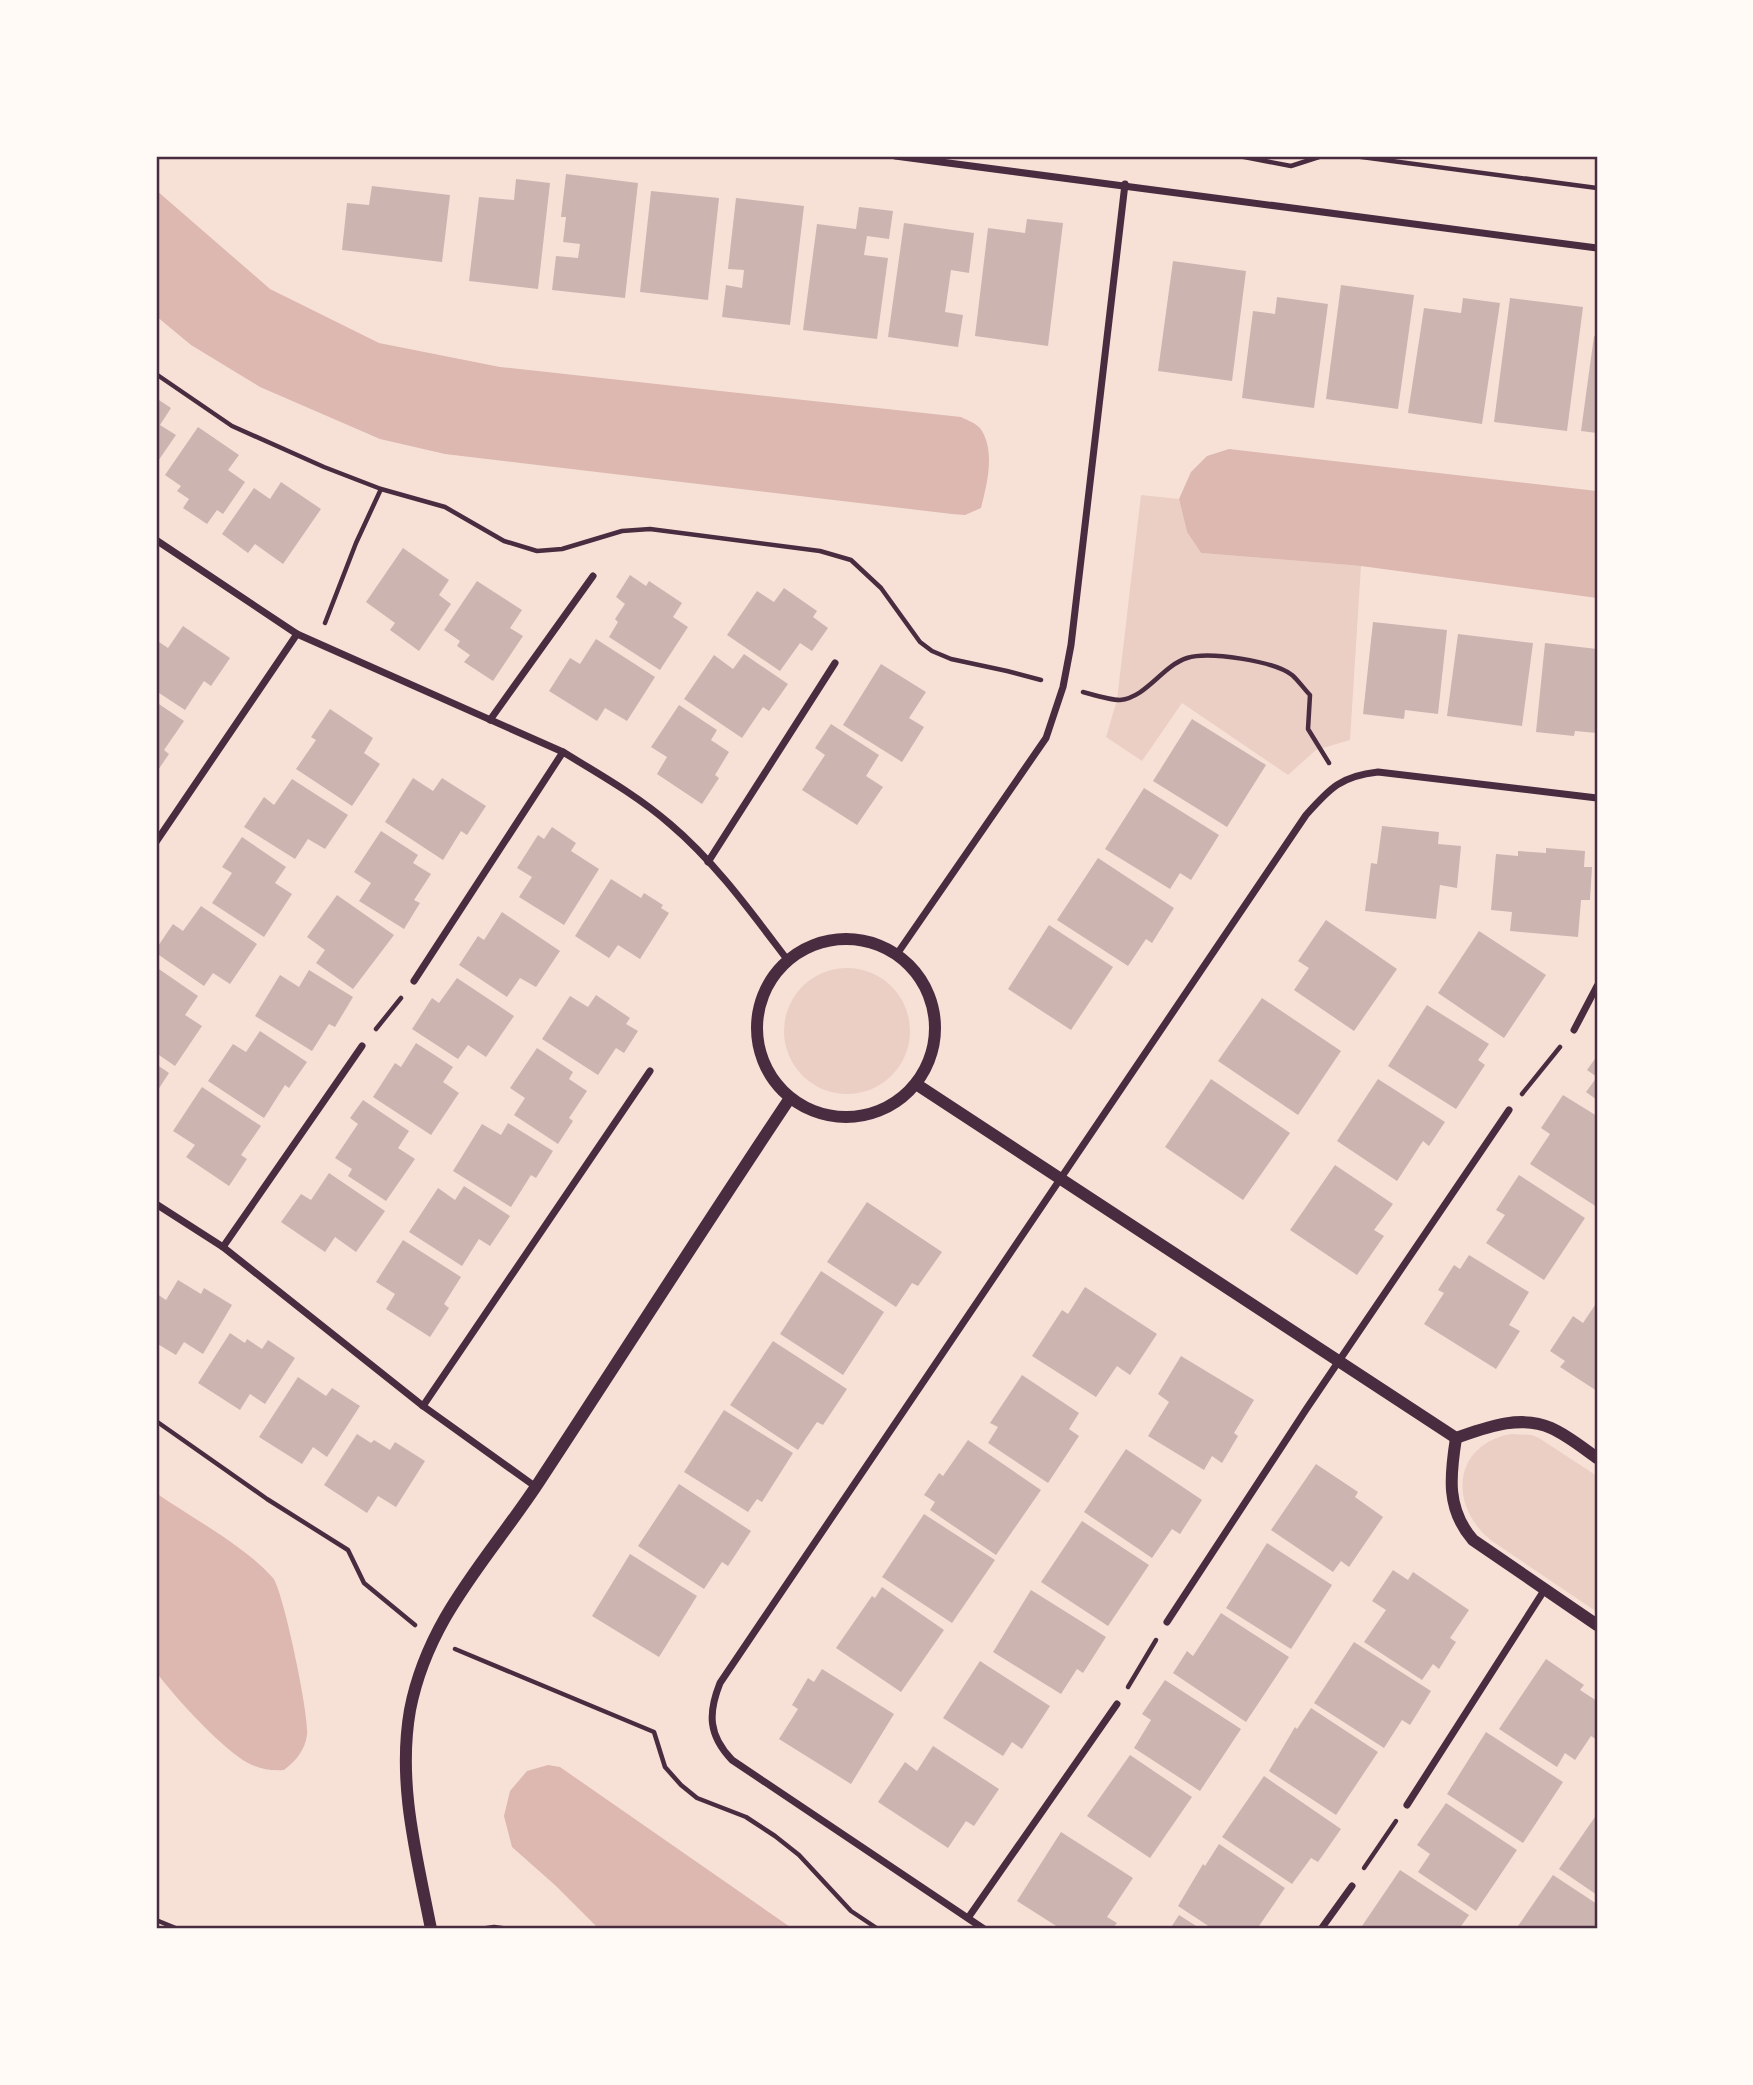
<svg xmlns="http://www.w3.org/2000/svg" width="1753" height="2085" viewBox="0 0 1753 2085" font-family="'IBM Plex Sans',sans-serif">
<rect width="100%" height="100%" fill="#f7e1d7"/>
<g fill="#ebcfc5">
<polygon points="1141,495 1179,499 1187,532 1201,553 1361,566 1350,740 1316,750 1288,775 1182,703 1142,761 1106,737 1117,700"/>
<circle cx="847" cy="1031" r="63"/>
<path d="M1511 1434 1532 1435 1539 1438 1597 1476V1612L1492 1541C1449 1508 1451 1445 1511 1434Z"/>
</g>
<g fill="#dcb8b0">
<path d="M156 190 270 289 379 343 500 367 961 417C967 420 975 423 980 428 996 450 987 484 981 508L965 515 952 514 445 454 380 439 260 387 191 345 156 316Z"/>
<polygon points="1229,449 1597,491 1597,598 1361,566 1201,553 1187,532 1179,499 1191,472 1207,456"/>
<path d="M156 1493C192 1518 245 1546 273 1578 283 1590 310 1718 307 1735 305 1750 296 1761 284 1770 271 1771 260 1769 248 1763 222 1749 174 1696 156 1672Z"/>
<polygon points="548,1765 560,1767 793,1929 599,1929 556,1886 512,1847 504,1816 510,1791 527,1771"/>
</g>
<g fill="#ccb4b1">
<polygon points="566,174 638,183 625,298 552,290 556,256 578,258 580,244 563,242 566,217 561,217"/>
<polygon points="516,179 550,183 538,289 469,281 479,197 514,200"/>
<polygon points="372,186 450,195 442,262 342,250 347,203 369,205"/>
<polygon points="651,191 719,198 708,300 640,292"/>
<polygon points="736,198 804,206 790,325 722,317 726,285 742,288 744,270 728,269"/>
<polygon points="859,207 893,211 889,239 867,236 864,255 888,258 877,339 803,330 817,224 856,229"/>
<polygon points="1027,219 1063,223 1048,346 975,336 988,228 1025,233"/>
<polygon points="904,223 974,233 969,273 951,270 945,312 963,315 958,347 888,337"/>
<polygon points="1173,261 1246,271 1232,381 1158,371"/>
<polygon points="1341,285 1414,295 1398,409 1326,399"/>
<polygon points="1277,297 1328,304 1314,408 1242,398 1253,311 1275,314"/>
<polygon points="1463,298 1500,303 1482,424 1408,413 1424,308 1461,313"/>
<polygon points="1510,298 1583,307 1567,431 1494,422"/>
<polygon points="1594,336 1597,337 1597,433 1581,431"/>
<polygon points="156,398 171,408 160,425 176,435 156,464"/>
<polygon points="198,427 239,455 228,470 245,482 223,514 217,510 207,524 183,508 189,499 177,491 181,486 165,475"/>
<polygon points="281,482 321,509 283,564 255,544 248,553 222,534 254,488 270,499"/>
<polygon points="403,548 449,580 439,595 451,604 419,651 390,630 395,623 366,602"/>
<polygon points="630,575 646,586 649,581 682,603 673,617 688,627 660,670 609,637 618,622 615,619 625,604 616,597"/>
<polygon points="477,581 522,610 510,628 523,636 493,681 464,662 470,655 457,646 460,641 444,630"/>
<polygon points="784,588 817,611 813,617 828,628 812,651 800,643 780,671 727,635 757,591 774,602"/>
<polygon points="1373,622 1447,630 1438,714 1405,710 1404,719 1363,714"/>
<polygon points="183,626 230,658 211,686 204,681 185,710 156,691 156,640 168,648"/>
<polygon points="1458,634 1533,643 1522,726 1447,716"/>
<polygon points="596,639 655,677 627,721 605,708 597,721 549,691 570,658 580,664"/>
<polygon points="1545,643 1597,649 1597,733 1575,731 1574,736 1536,732"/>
<polygon points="744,654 788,684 769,711 763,707 742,738 684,699 714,655 733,669"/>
<polygon points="881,664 926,692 909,718 924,727 902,762 843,725"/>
<polygon points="156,702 184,721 164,750 169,754 156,773"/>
<polygon points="679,705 717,730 711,740 729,752 715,775 719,778 702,804 657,774 667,757 651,747"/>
<polygon points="330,709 373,738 364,753 380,764 352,806 296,769 316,740 311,737"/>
<polygon points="1192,719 1266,765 1227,827 1153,781"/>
<polygon points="831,724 879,755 866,776 883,787 857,825 802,790 825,755 815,748"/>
<polygon points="413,778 433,791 442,778 486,806 467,835 461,831 443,860 385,822"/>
<polygon points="292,779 348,815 325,849 308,839 295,859 244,827 264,797 274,805"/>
<polygon points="1144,788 1219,835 1191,880 1180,873 1170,889 1105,849"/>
<polygon points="1382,826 1439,832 1438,844 1461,846 1457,888 1440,885 1436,919 1365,911 1371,863 1377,864"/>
<polygon points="552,827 576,843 571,851 599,869 564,925 519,897 532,877 517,868 538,835 544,839"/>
<polygon points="381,831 418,855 413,863 431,874 414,900 420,903 404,929 359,901 371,883 354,872"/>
<polygon points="242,837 286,867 275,883 292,894 264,937 212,903 232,873 222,867"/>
<polygon points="1546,848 1585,851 1584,867 1592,867 1590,900 1581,900 1578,937 1510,931 1512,912 1491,910 1496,854 1518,856 1518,851 1546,853"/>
<polygon points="1098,858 1174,908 1152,943 1146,939 1128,966 1057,920"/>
<polygon points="611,879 641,898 644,893 663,905 661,908 669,913 640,959 618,945 609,958 575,936"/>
<polygon points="337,895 394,935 353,989 316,963 325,950 307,937"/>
<polygon points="201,906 257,944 230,984 213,973 204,986 156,953 156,949 173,924 183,931"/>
<polygon points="502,912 560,951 536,987 520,978 507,997 459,965 478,936 484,940"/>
<polygon points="1326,920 1397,969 1354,1031 1294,990 1309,968 1298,961"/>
<polygon points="1049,925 1113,967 1071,1030 1008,989"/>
<polygon points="1479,931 1546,975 1504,1038 1438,993"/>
<polygon points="156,967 198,996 185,1015 202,1026 175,1066 156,1053"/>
<polygon points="309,970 353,997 335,1027 329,1024 312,1051 255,1016 280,975 299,987"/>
<polygon points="457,978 514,1016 486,1057 468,1045 458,1059 412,1029 432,998 439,1003"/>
<polygon points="596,995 630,1018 626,1024 638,1031 624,1053 616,1048 598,1075 542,1039 570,996 588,1007"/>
<polygon points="1262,998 1341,1051 1298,1115 1218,1061"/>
<polygon points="1427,1005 1489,1044 1478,1060 1485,1065 1456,1109 1388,1066"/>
<polygon points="260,1031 307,1062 289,1088 285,1085 264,1118 208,1081 233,1044 246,1052"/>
<polygon points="416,1043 453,1067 443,1082 459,1093 431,1135 373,1097 395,1063 401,1067"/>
<polygon points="537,1048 573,1072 569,1079 587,1091 569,1118 573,1121 558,1144 514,1115 525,1098 510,1088"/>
<polygon points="1597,1056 1597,1100 1586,1092 1597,1077 1587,1070"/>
<polygon points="156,1064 169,1073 156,1093"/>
<polygon points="1211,1079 1290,1133 1243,1200 1165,1147"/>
<polygon points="1378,1079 1445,1122 1429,1146 1423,1141 1397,1181 1337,1141"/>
<polygon points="202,1087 261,1126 241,1155 247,1159 229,1186 186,1157 195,1145 173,1131"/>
<polygon points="1563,1095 1597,1116 1597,1207 1530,1164 1550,1134 1541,1128"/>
<polygon points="363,1100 409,1131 398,1148 415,1159 386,1201 348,1176 352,1169 335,1158 358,1124 350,1118"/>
<polygon points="508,1123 553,1151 536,1178 531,1175 511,1207 453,1171 482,1124 501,1135"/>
<polygon points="1335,1165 1393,1204 1374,1230 1384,1236 1357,1275 1290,1230"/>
<polygon points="329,1173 385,1211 356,1252 335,1237 325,1252 281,1222 301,1194 311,1200"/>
<polygon points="1519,1175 1585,1218 1544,1280 1486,1243 1505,1215 1496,1210"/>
<polygon points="464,1186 510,1216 490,1246 479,1239 462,1266 409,1232 438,1188 455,1200"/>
<polygon points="867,1202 942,1252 918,1286 912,1283 896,1307 827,1262"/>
<polygon points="403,1240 461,1277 444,1304 449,1308 430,1337 386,1309 395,1294 376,1282"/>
<polygon points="1469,1255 1529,1292 1509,1325 1520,1331 1496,1369 1424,1324 1444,1293 1438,1290 1454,1265 1460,1269"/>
<polygon points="821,1271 884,1312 843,1375 780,1334"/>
<polygon points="178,1280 201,1294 204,1288 232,1305 203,1354 184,1342 176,1355 156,1343 156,1297 157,1294 166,1300"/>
<polygon points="1085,1287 1157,1334 1130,1375 1117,1366 1096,1397 1032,1356 1062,1310 1068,1314"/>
<polygon points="1597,1302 1597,1391 1560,1367 1565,1361 1550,1351 1573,1316 1583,1323"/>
<polygon points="230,1333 245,1343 247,1339 262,1349 268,1340 295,1358 265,1404 250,1394 240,1410 198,1383"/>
<polygon points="773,1341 847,1389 823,1425 817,1422 798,1450 730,1405"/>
<polygon points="1181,1356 1254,1400 1234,1433 1238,1436 1222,1463 1212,1456 1204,1470 1148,1436 1169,1402 1158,1394"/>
<polygon points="1022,1375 1079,1413 1069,1429 1079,1436 1048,1483 988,1443 998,1427 990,1423"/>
<polygon points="298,1377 326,1396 332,1388 360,1406 327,1457 313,1447 302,1464 259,1437"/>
<polygon points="724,1410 793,1453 762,1502 757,1499 748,1512 684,1472"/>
<polygon points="357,1434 371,1443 374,1440 390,1450 395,1442 425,1461 396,1507 378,1496 367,1513 324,1485"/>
<polygon points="968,1440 1041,1490 996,1555 930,1510 935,1502 924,1495 939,1473 943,1476"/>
<polygon points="1126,1449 1202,1500 1180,1534 1172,1529 1152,1558 1084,1512"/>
<polygon points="1316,1464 1358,1492 1355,1497 1383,1517 1349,1567 1341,1561 1333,1572 1271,1530"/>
<polygon points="679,1484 751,1531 728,1566 722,1562 704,1589 638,1546"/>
<polygon points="924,1514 995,1560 952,1623 882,1577"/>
<polygon points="1082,1521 1149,1565 1108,1626 1041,1582"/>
<polygon points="1267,1543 1332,1585 1291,1649 1226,1608"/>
<polygon points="630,1554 697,1596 659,1657 592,1616"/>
<polygon points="1393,1570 1408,1580 1413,1572 1469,1610 1450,1638 1456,1642 1439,1669 1433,1664 1422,1680 1364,1642 1386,1610 1372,1601"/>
<polygon points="882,1587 944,1630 901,1692 836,1648 872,1596 875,1598"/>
<polygon points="1031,1590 1106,1637 1083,1673 1077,1669 1061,1694 993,1652"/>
<polygon points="1221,1613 1289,1657 1246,1722 1173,1673 1187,1651 1193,1656"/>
<polygon points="1354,1642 1431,1691 1410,1725 1402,1720 1384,1748 1314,1703"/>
<polygon points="1546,1659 1584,1685 1580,1690 1597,1701 1597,1740 1591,1736 1575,1760 1565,1753 1557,1767 1499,1729"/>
<polygon points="980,1661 1050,1706 1022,1749 1012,1742 1003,1756 943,1718"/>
<polygon points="822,1669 894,1714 851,1784 779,1739 798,1709 792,1705 808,1678 814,1682"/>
<polygon points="1165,1680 1241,1729 1200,1791 1134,1748 1151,1720 1142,1714"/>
<polygon points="1311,1708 1378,1752 1336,1815 1269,1771 1295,1727 1297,1729"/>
<polygon points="1486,1732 1563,1782 1523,1843 1447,1794"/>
<polygon points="933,1746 999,1789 974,1826 966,1821 948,1848 878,1802 905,1762 917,1771"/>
<polygon points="1130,1755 1192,1797 1150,1858 1087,1816"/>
<polygon points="1264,1776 1341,1829 1318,1862 1311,1858 1292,1884 1222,1837"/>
<polygon points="1446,1803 1517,1850 1476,1911 1418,1872 1430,1854 1417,1845"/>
<polygon points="1597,1814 1597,1895 1559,1869"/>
<polygon points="1061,1832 1133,1878 1107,1917 1117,1923 1112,1929 1061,1929 1017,1901"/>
<polygon points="1219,1844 1285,1888 1257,1929 1213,1929 1178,1906 1203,1864 1205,1866"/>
<polygon points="1400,1870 1469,1915 1459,1929 1360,1929"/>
<polygon points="1553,1875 1597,1904 1597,1929 1516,1929"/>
<polygon points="1179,1915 1201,1929 1170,1929"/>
</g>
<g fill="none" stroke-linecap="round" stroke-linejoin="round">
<g stroke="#4a2c40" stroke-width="4.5">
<polyline points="1239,156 1291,166 1322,156"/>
<polyline points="1354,156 1597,188"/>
<polyline points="156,374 232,426 324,467 381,489 445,507 504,541 537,551 562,549 622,531 650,529 820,551 851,560 881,588 920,642 932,651 951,659 1007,671 1041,680"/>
<polyline points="325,623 356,543 381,489"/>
<path d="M1083 692C1094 695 1109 700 1120 700 1147 697 1162 666 1187 658 1209 651 1274 661 1292 675 1298 680 1304 689 1310 695L1308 729 1329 763"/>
<polyline points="376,1029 401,998"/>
<polyline points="1522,1094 1560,1047"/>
<polyline points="156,1421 267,1499 348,1550 364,1583 415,1625"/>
<polyline points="455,1649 654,1732 665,1767 681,1785 697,1798 746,1817 775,1836 799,1855 851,1911 878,1929"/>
<polyline points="1128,1687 1156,1640"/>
<polyline points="1364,1868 1396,1821"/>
<polyline points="156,1920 178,1929"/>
<polyline points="480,1929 494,1927 509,1929"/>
</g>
<g stroke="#4a2c40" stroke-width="7">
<polyline points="895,156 1597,248"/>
<path d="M156 540 297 634 563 752C599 774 638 796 670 824 715 862 751 912 786 958"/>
<polyline points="490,720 593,576"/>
<polyline points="156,842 297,634"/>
<polyline points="708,862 835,663"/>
<polyline points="897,954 1046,738 1063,687 1071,645 1125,184"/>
<polyline points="414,981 563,752"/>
<polyline points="1574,1030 1597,986"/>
<polyline points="156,1204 223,1247 423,1406 536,1487"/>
<polyline points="223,1247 362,1046"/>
<polyline points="423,1406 650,1071"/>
<polyline points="1167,1622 1307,1408 1509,1110"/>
<polyline points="1407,1805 1545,1589"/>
<polyline points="968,1918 1117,1704"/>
<path d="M984 1929 732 1760C708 1735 708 1713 720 1683L1306 815C1330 788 1341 776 1378 772L1597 798"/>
<polyline points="1321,1929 1352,1886"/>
</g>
<g stroke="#4a2c40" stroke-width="12">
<circle cx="846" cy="1028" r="89"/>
<polyline points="916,1084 1456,1438"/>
<path d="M1456 1438C1450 1476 1446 1509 1473 1540L1597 1625"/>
<path d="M1456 1438C1485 1428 1520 1414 1551 1428 1567 1435 1583 1448 1597 1458"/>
<path d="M431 1929C417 1857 397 1784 410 1710 428 1617 489 1558 539 1482 623 1354 705 1225 790 1098"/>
</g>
</g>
<rect width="1753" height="2085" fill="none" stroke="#fffaf5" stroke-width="315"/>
<rect x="158" y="158" width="1438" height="1769" fill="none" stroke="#4a2c40" stroke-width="2.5"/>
</svg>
